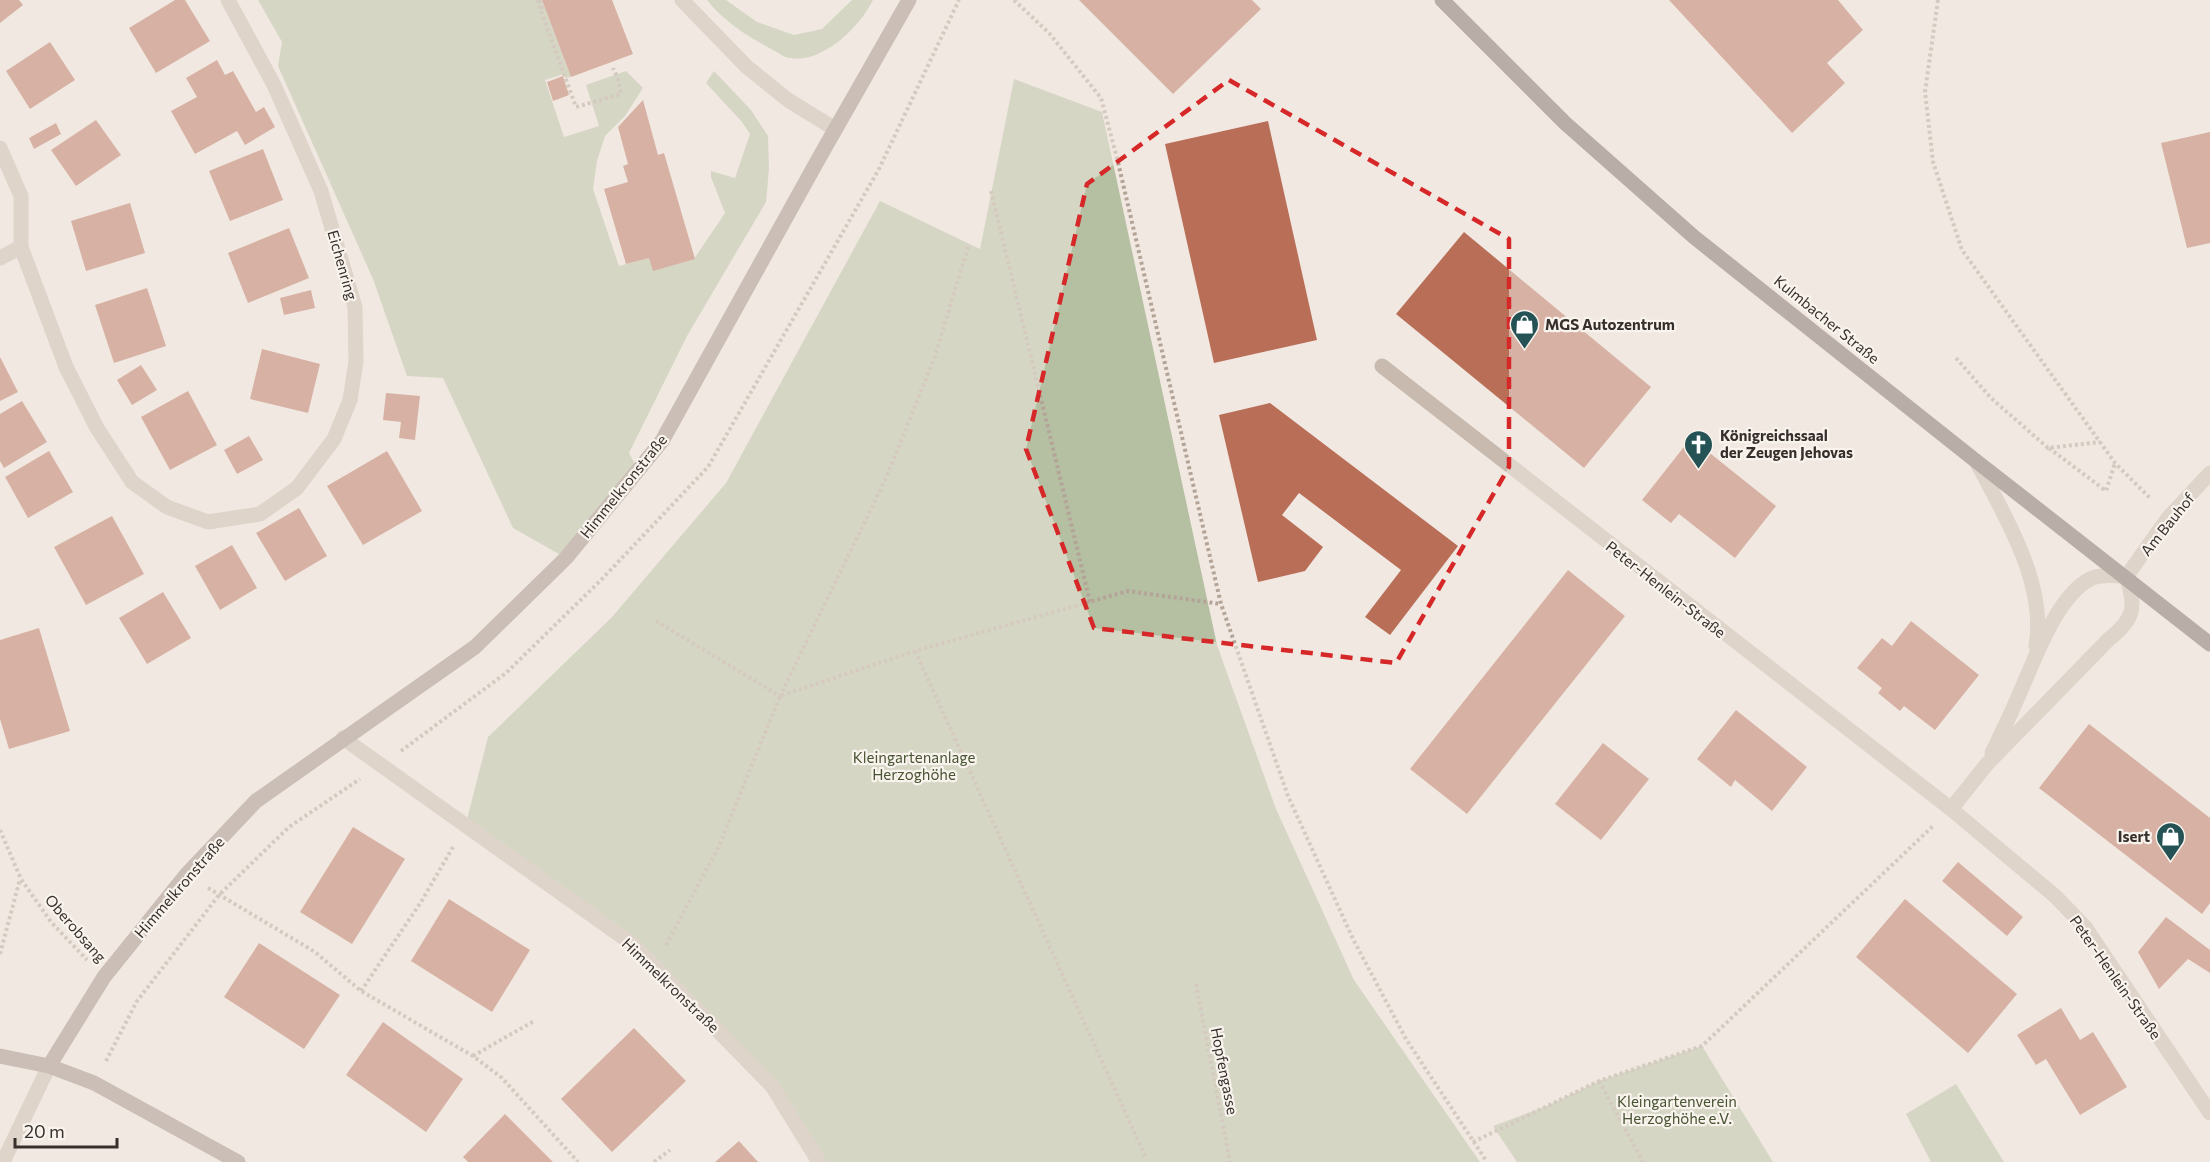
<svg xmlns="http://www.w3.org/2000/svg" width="2210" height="1162" viewBox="0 0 2210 1162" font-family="Commissioner,sans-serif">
<rect width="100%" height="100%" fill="#f1e9e1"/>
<g fill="#b5bfa2">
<polygon points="258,0 542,0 571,77 565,78 564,74 545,80 564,137 599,126 586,85 626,71 643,88 625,116 605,136 597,161 593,189 619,266 649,258 694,259 725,213 711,177 711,171 735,178 750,134 742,122 706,83 714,71 751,110 768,136 769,169 766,202 687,336 629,453 638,470 566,558 513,528 443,378 407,376 373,279 278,66 282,42"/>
<path d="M707 0H726L757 22 794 35 822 29 852 0H873C860 27 822 64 790 58 784 58 778 52 773 50 749 37 724 22 707 0Z"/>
<polygon points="1014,79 1102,112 1217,645 1276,809 1354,980 1480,1162 819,1162 772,1086 654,965 465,827 488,737 612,617 726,483 880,201 980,249"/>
<polygon points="1702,1046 1773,1162 1517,1162 1493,1126 1549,1105 1599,1081"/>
<polygon points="1956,1084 2004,1162 1931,1162 1906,1114"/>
</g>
<g fill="#b96e58">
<polygon points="0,0 19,0 23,5 0,23"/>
<polygon points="175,0 185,0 210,41 156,73 129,28"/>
<polygon points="542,0 612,0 633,54 571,77"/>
<polygon points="1079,0 1252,0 1261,9 1173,94"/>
<polygon points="1669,0 1838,0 1863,30 1827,63 1845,83 1792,133"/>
<polygon points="50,42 75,80 30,109 6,71"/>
<polygon points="217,60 225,75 233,71 256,112 264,107 275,127 245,145 237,131 195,154 171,111 197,97 186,78"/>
<polygon points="563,76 569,95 553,101 547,82"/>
<polygon points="643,100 658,155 664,153 695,259 653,271 649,258 626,264 604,189 628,182 623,166 628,164 618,127"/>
<polygon points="96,120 121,155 76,186 51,150"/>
<polygon points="1268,121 1317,340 1214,363 1165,144"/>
<polygon points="56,123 61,134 34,149 29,138"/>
<polygon points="2210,132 2210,243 2187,248 2161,143"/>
<polygon points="263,149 283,200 230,221 209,171"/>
<polygon points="130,203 145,253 86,271 71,221"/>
<polygon points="289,228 309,278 248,303 228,253"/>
<polygon points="1464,232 1651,387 1584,468 1396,314"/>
<polygon points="147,288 166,346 114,363 95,305"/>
<polygon points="311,290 315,308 284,315 280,298"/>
<polygon points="262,349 320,364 308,413 250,399"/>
<polygon points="0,357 18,392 0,401"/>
<polygon points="141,365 157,390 132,405 117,380"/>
<polygon points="188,391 217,445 170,470 141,417"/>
<polygon points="386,393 420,396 415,440 399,438 401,422 383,420"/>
<polygon points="22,401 47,442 4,468 0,461 0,414"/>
<polygon points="1270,403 1458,546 1390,635 1365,617 1401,570 1299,493 1282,515 1323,547 1305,571 1258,582 1219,415"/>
<polygon points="249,436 263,460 237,474 224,450"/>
<polygon points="1691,438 1776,506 1735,558 1679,514 1671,523 1642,500"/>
<polygon points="49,451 73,492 28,518 5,477"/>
<polygon points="387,451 422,511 363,545 327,486"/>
<polygon points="299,508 327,556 285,581 256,533"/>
<polygon points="112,516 144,574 86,605 54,547"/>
<polygon points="232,545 257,588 220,610 195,566"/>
<polygon points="1568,570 1625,616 1467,814 1410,769"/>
<polygon points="163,592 191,638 147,664 119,618"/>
<polygon points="1911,621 1979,675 1935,730 1904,706 1900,711 1878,693 1882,688 1857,668 1882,638 1892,646"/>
<polygon points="39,628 70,731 9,749 0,719 0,640"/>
<polygon points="1736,710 1807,767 1772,811 1735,780 1731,787 1697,759"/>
<polygon points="2089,724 2210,818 2210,903 2202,914 2039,788"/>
<polygon points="1603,743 1649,779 1601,840 1555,804"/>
<polygon points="353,827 405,859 352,944 300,912"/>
<polygon points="1958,862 2023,917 2007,936 1942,881"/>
<polygon points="449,899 530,950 492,1012 411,961"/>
<polygon points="1905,899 2017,994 1968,1053 1856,957"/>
<polygon points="2166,917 2210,950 2210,973 2188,959 2159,989 2138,952"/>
<polygon points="259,943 340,995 304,1049 224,997"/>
<polygon points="2061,1008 2080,1040 2093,1032 2127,1087 2080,1115 2046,1059 2036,1065 2017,1035"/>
<polygon points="383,1022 463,1079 426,1132 346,1075"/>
<polygon points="634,1028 686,1081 612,1152 561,1099"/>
<polygon points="505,1114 553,1162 468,1162 463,1157"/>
<polygon points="739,1141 758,1162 715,1162"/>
</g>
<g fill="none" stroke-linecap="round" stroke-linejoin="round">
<g stroke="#b4a498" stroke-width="4" stroke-dasharray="3 3" stroke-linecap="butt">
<polyline points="537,0 576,107 621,94 618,79 613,68"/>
<polyline points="540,0 543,11"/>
<polyline points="1014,0 1049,33 1101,98 1117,158 1221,604 1288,796 1353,939 1406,1039 1487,1162"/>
<polyline points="1938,0 1925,92 1933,162 1962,250 2115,463 2151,499"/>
<polyline points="991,191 1090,602"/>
<polyline points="1956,358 1991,398 2048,448 2100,442"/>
<polyline points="2049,448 2106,491 2115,463"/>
<polyline points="656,621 780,696 886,478 934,359 969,244"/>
<polyline points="915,651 1146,1158"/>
<polyline points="401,751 506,673 602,579 708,467 879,169 959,0"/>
<polyline points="0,830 21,879 51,922 87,960"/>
<polyline points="208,888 315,952 361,991 473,1056 502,1078 578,1162"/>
<polyline points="666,945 719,846 780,696 915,651 1128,591 1221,604"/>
<polyline points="0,954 20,879"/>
<polyline points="1196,984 1230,1162"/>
<polyline points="361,991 421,902 453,847"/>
<polyline points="473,1056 534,1021"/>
<polyline points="106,1061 137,1001 219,895 289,827 360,779"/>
<polyline points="1599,1081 1643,1162"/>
<polyline points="1473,1142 1599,1081 1702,1046 1933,826"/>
<polyline points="654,1162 670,1150"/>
</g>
<g stroke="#c8baae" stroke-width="15">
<polyline points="682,0 747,67 788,100 835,129"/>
<polyline points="0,148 21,196 21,247 66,367 97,428 132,482 167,507 208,522 260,514 297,488 334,439 350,400 356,361 355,307 321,191 274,85 228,0"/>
<polyline points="0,258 21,247"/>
<polyline points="1382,366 1951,809 2055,896 2085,927 2210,1113"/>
<path d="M1976 461C2004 514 2047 584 2036 646"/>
<polyline points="2126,577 2168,518 2210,473"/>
<polyline points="343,738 635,946 772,1086 819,1162"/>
<path d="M1992 753C2002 732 2012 712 2021 690 2035 659 2057 596 2090 579 2101 574 2114 575 2126 577"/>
<path d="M1951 809 1987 764 2109 639C2134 620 2137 606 2126 577"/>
<polyline points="3,1162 49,1066"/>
</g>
<g stroke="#9b8980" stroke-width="15">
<polyline points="0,1056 49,1066 94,1083 238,1162"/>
<polyline points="49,1066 104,977 186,875 256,801 475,647 566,558 662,441 819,158 909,0"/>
</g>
<polyline stroke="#77675f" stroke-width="15" points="1442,0 1565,123 1694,237 1976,461 2210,644"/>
</g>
<path d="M0 0H2210V1162H0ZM1229 80 1509 239V467L1396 663 1094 628 1026 449 1087 184Z" fill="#f1e9e1" fill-opacity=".55" fill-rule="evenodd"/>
<path fill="none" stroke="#d62828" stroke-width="4.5" stroke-dasharray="12 8" stroke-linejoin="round" d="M1229 80 1509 239V467L1396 663 1094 628 1026 449 1087 184Z"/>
<defs>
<symbol id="shop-pin" viewBox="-11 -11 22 30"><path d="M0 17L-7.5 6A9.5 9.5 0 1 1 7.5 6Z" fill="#255255" stroke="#f9f3ed"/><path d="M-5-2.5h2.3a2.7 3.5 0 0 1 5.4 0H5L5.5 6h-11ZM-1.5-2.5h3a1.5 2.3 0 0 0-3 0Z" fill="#fff"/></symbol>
<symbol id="church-pin" viewBox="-11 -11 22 30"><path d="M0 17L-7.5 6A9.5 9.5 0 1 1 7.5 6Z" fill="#255255" stroke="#f9f3ed"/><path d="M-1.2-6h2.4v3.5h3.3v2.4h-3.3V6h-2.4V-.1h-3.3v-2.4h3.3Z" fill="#fff"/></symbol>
</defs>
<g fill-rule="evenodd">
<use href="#shop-pin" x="1508" y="308" width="33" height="45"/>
<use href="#church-pin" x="1682" y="428" width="33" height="45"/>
<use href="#shop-pin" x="2154" y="820" width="33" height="45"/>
</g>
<g text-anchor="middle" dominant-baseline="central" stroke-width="4.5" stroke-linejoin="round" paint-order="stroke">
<g font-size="15" fill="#372f2c" stroke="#f9f3ed">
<text transform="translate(343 265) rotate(74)">Eichenring</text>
<text transform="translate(1827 319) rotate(39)">Kulmbacher Straße</text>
<text transform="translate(623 486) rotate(-51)">Himmelkronstraße</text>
<text transform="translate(2167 524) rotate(-51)">Am Bauhof</text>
<text transform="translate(1666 589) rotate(38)">Peter-Henlein-Straße</text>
<text transform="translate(179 887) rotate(-49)">Himmelkronstraße</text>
<text transform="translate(76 928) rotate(49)">Oberobsang</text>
<text transform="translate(2116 977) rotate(55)">Peter-Henlein-Straße</text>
<text transform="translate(671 985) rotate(44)">Himmelkronstraße</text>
<text transform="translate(1225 1071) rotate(79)">Hopfengasse</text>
</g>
<g font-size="15" font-weight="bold" fill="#372f2c" stroke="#f9f3ed" text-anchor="start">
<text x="1545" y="324">MGS Autozentrum</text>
<text x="1720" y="435">Königreichssaal<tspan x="1720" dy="17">der Zeugen Jehovas</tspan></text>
<text x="2150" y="836" text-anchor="end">Isert</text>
</g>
<g font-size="15" fill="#475332" stroke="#f9f3ed">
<text x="914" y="757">Kleingartenanlage<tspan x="914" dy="17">Herzoghöhe</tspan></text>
<text x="1677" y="1101">Kleingartenverein<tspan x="1677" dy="17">Herzoghöhe e.V.</tspan></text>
</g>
</g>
<path d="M15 1138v9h102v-9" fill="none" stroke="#372f2c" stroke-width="3"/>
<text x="24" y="1138" font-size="18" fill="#372f2c" stroke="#f9f3ed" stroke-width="4.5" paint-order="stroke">20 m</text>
</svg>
